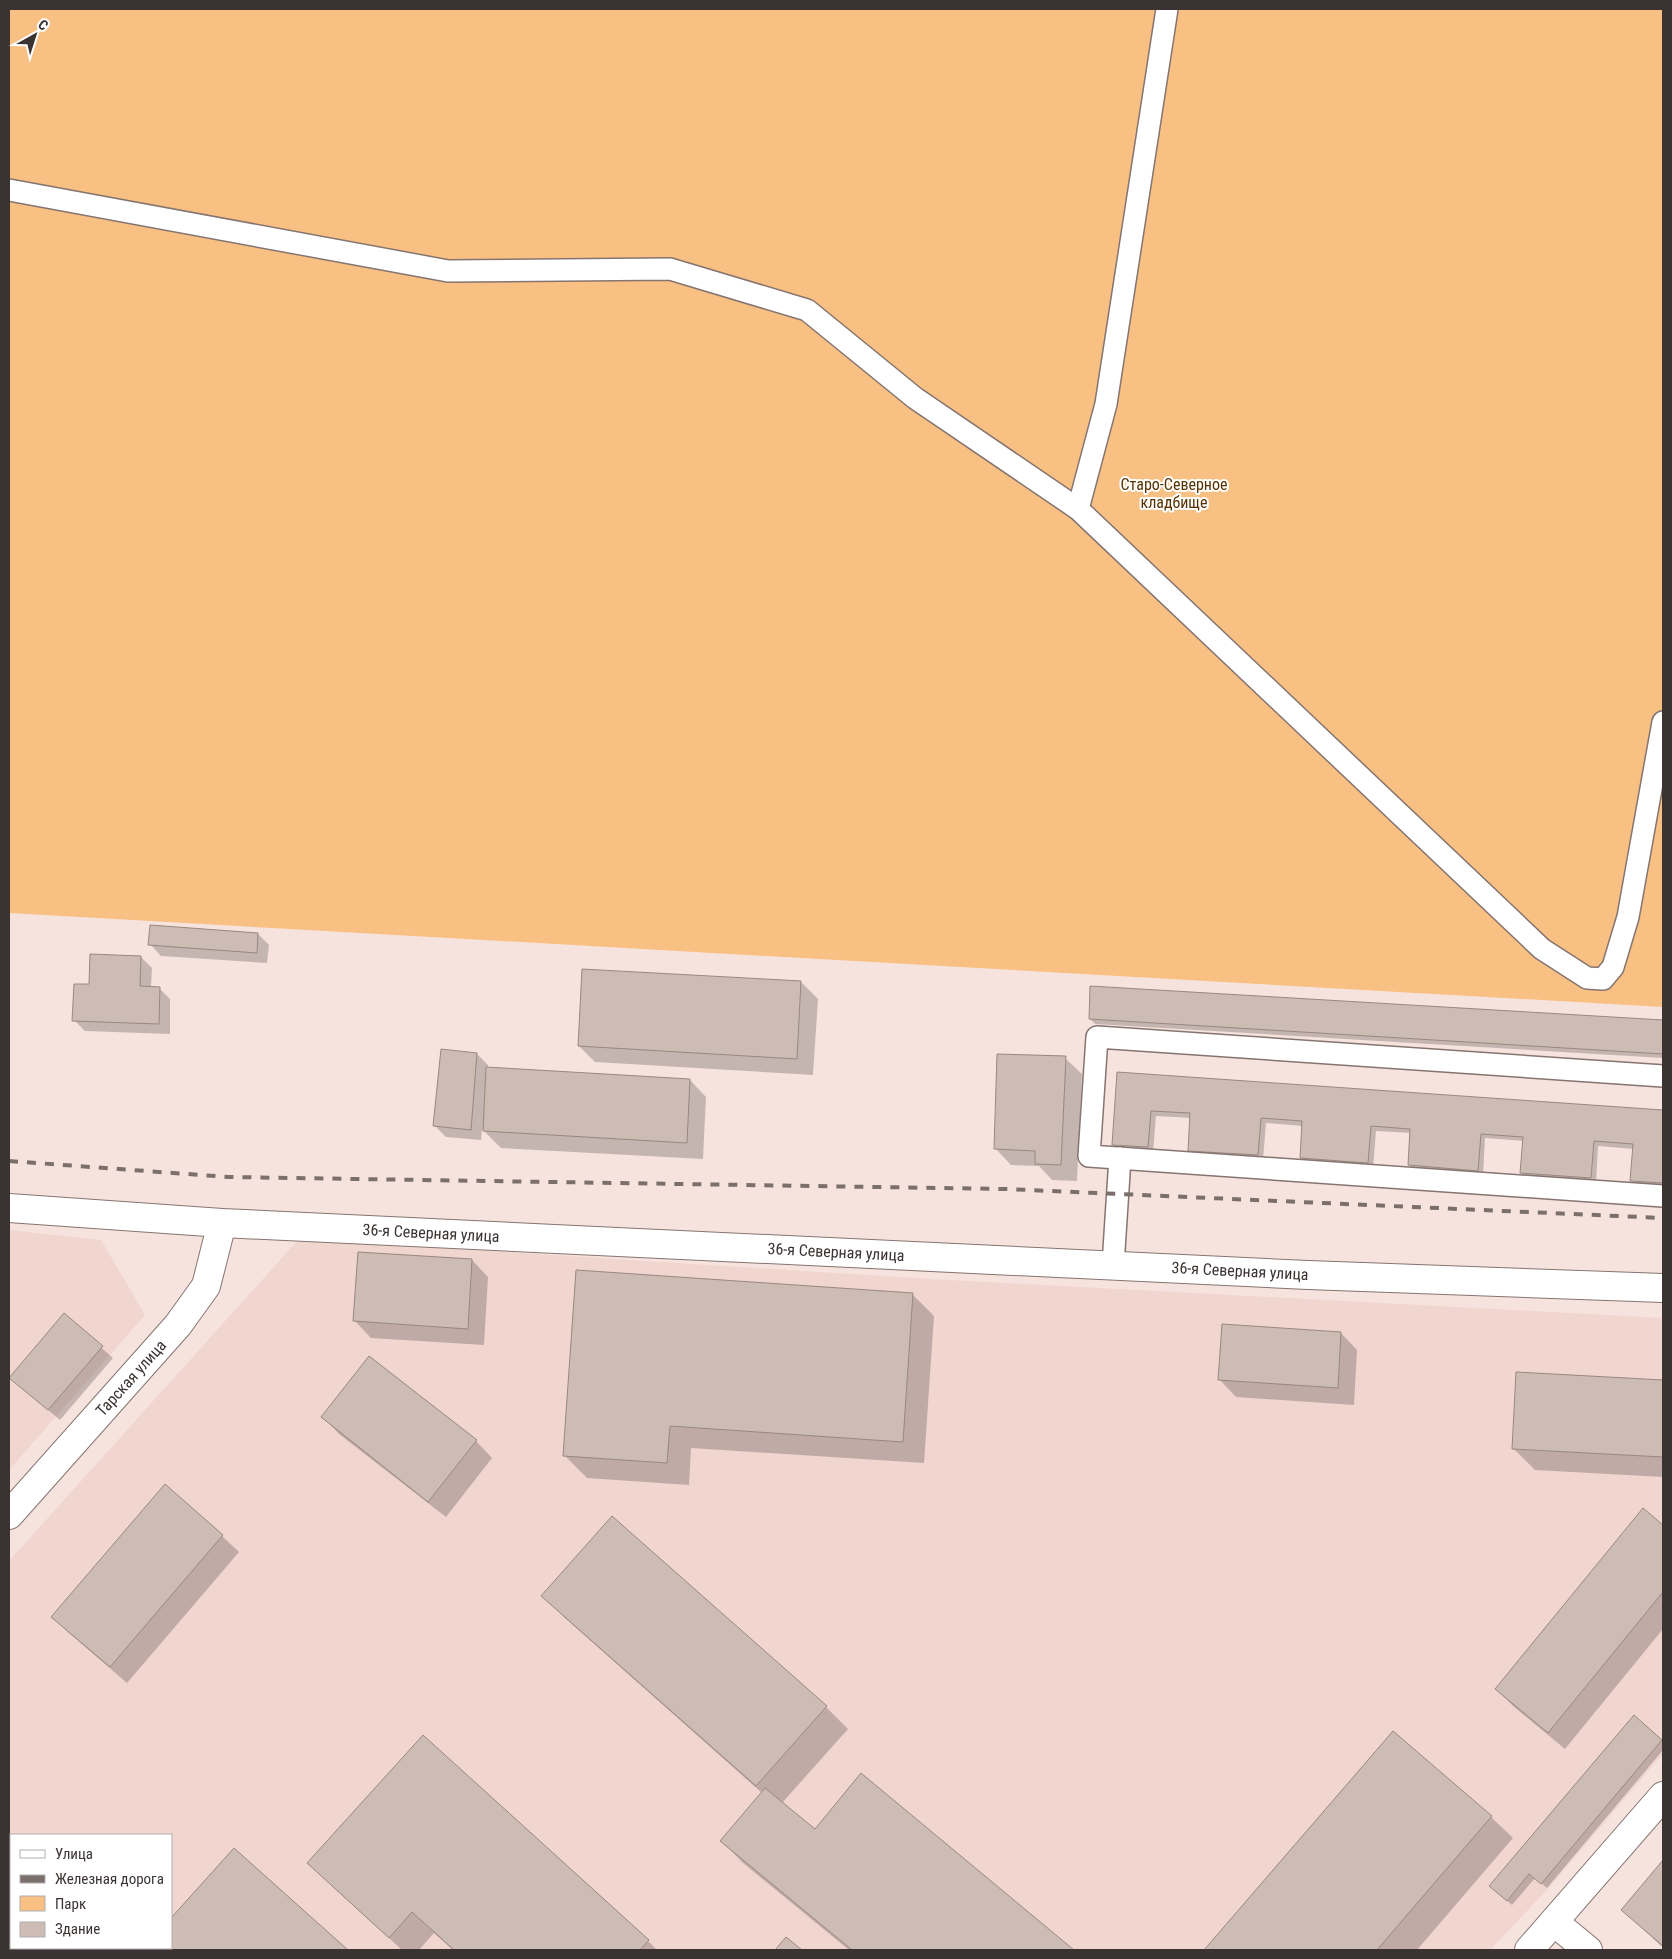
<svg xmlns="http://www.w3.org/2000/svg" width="1672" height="1959" viewBox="0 0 1672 1959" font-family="'Roboto Condensed',sans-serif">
<rect width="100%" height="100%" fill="#f7e3de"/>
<g fill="#f1d5cf" fill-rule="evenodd">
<polygon points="9,1230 101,1240 145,1315 9,1470"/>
<path d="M299 1239 931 1279 1663 1318V1754L1545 1892 1490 1950H9V1561ZM11 1835H171V1948H11Z"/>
</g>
<polygon fill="#f8c183" points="9,9 1663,9 1663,1007 9,913"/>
<g fill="#0003">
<polygon points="258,934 269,945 267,963 161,956 150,944"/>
<polygon points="141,957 152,968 151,988 159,988 170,999 170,1034 85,1031 74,1020 90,985"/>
<polygon points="801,982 818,999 813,1075 595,1062 579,1046"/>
<polygon points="1092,987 1663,1021 1663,1058 1095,1024 1090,1019"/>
<polygon points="477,1054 488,1065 488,1069 690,1080 706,1097 703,1159 501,1148 482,1129 481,1140 446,1137 435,1126"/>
<polygon points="1065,1058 1082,1074 1077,1181 1052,1180 1039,1166 1011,1165 995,1148"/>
<polygon points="1118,1074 1663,1111 1663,1187 1637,1186 1632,1180 1634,1149 1598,1146 1596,1183 1527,1178 1521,1173 1524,1141 1485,1138 1483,1175 1414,1170 1409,1165 1411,1133 1376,1131 1373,1168 1307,1163 1301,1157 1303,1126 1266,1123 1263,1160 1194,1155 1189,1150 1191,1118 1156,1116 1153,1152 1118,1150 1113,1145"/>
<polygon points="472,1260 488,1277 484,1345 371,1338 355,1321"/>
<polygon points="912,1294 934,1316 924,1463 691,1448 689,1485 587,1478 565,1456"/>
<polygon points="64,1315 113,1358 60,1420 22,1388"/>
<polygon points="1341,1333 1357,1350 1354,1405 1236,1397 1220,1380"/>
<polygon points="1517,1374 1663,1381 1663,1477 1535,1470 1513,1448"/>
<polygon points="323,1417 476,1441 492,1458 446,1517 339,1434"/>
<polygon points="1643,1510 1663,1526 1663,1629 1565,1749 1513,1706 1496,1689"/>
<polygon points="222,1536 239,1552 127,1683 69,1633 53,1617"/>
<polygon points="543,1596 826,1707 848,1729 782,1803 815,1831 861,1775 1072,1950 849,1950 743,1863 722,1841 762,1793 565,1618"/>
<polygon points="1634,1717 1663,1742 1663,1750 1547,1888 1535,1878 1512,1905 1496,1891"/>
<polygon points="1393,1732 1491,1817 1513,1838 1417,1950 1206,1950"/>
<polygon points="423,1737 648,1941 657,1950 453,1950 434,1933 419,1950 402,1950 331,1885 309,1863"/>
<polygon points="234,1850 346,1950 144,1950 146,1948 171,1948"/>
<polygon points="1663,1862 1663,1948 1623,1910"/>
</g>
<g fill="#cdbcb3" stroke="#988880">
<polygon points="150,925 258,933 257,953 148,945"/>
<polygon points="90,954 141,956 140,986 160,987 159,1024 72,1021 74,984 89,984"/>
<polygon points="582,969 801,981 797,1059 578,1046"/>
<polygon points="1090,986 1663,1020 1663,1054 1089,1019"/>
<polygon points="441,1049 477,1053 471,1130 433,1126"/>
<polygon points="997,1054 1066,1056 1061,1165 1035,1164 1035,1151 994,1149"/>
<polygon points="486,1067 690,1079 687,1143 483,1131"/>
<polygon points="1117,1072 1663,1110 1663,1183 1630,1181 1633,1144 1594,1141 1591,1178 1520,1173 1523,1137 1481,1134 1478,1171 1408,1165 1410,1129 1371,1126 1368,1163 1300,1158 1302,1121 1261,1118 1258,1155 1188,1151 1190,1113 1151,1111 1148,1147 1112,1145"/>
<polygon points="358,1252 472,1259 468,1329 353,1321"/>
<polygon points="576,1270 913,1293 903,1442 670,1426 667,1463 563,1456"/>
<polygon points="64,1313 103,1346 48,1410 9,1378"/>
<polygon points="1222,1324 1341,1332 1338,1388 1218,1380"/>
<polygon points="369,1356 477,1440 428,1502 321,1417"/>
<polygon points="1516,1372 1663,1380 1663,1457 1512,1449"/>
<polygon points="165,1484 223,1535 110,1667 51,1617"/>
<polygon points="1643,1508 1663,1525 1663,1592 1548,1733 1495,1689"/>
<polygon points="612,1516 827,1706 756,1786 541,1596"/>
<polygon points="1634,1715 1662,1740 1541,1884 1529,1874 1507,1901 1489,1886"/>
<polygon points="1393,1731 1492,1816 1377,1950 1204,1950"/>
<polygon points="423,1735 649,1940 640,1950 454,1950 412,1912 389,1938 307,1863"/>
<polygon points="861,1773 1074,1950 852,1950 720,1841 765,1788 815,1829"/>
<polygon points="234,1848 348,1950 142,1950 145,1948 171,1948 171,1918"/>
<polygon points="1663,1860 1663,1946 1621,1910"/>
<polygon points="786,1937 802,1950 775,1950"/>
</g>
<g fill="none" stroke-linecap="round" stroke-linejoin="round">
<defs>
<g id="lane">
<polyline points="9,190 448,271 670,269 807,310 915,398 1078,509 1542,949 1587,978 1603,979 1613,967 1628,917 1663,722"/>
<polyline points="1078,509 1106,404 1167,9"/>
<polyline points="1663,1076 1097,1037 1089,1156 1663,1196"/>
<polyline points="1113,1265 1120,1158"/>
</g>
<g id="street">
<polyline points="9,1515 178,1325 206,1286 222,1223"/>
<polyline points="1554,1922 1588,1950"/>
<polyline points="1529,1950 1663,1796"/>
</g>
<polyline id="secondary" points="9,1208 222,1223 1308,1275 1663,1288"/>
</defs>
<use href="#lane" stroke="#857470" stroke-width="24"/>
<use href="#street" stroke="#857470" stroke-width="30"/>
<use href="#secondary" stroke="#857470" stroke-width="30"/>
<use href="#lane" stroke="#fff" stroke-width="21"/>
<use href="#street" stroke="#fff" stroke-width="28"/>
<use href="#secondary" stroke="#fff" stroke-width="28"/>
<polyline stroke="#7b6f6c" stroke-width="4" stroke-dasharray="9 9" stroke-linecap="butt" points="9,1161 228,1177 1006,1189 1663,1218"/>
</g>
<g text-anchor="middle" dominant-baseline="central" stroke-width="4" stroke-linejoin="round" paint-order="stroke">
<g font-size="16" fill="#563200" stroke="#fff">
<text x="1174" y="484">Старо-Северное<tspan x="1174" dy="18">кладбище</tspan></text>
</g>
<g font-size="16" fill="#3b3331" stroke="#fff">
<text transform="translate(431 1233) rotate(3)">36-я Северная улица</text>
<text transform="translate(836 1252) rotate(3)">36-я Северная улица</text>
<text transform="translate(1240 1271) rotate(3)">36-я Северная улица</text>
<text transform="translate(131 1378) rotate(-48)">Тарская улица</text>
</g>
</g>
<rect width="1672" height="1959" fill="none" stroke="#3b3331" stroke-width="20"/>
<rect x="10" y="1834" width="162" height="115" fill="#ffffff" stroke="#b1adad"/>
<rect x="20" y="1850" width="25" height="8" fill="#ffffff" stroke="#b1adad"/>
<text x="55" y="1859" font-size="15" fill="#3b3331">Улица</text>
<rect x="20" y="1875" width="25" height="8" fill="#7b6f6c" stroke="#b1adad"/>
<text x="55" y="1884" font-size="15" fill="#3b3331">Железная дорога</text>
<rect x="20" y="1896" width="25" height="15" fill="#f8c183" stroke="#b1adad"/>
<text x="55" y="1909" font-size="15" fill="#3b3331">Парк</text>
<rect x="20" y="1922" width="25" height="15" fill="#cdbcb3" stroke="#b1adad"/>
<text x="55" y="1934" font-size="15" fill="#3b3331">Здание</text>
<g transform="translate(35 35) rotate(39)" stroke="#ffffff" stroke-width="4" paint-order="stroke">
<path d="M0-4L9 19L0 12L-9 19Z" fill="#3b3331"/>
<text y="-8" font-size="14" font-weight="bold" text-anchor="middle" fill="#3b3331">С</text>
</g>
</svg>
